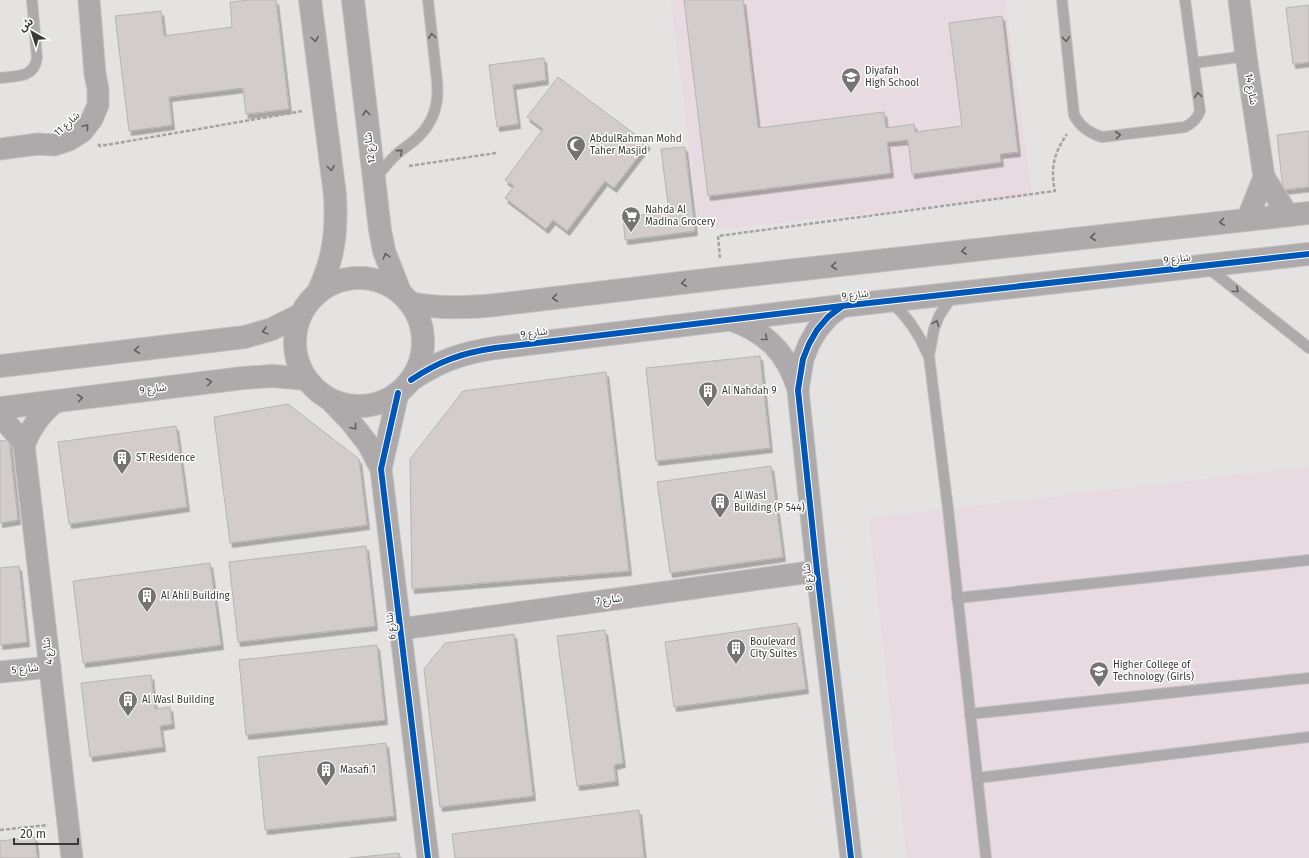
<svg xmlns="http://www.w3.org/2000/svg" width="1309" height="858" viewBox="0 0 1309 858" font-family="'Fira Sans','Noto Sans Arabic',sans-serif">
<defs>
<filter id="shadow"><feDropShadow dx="2.5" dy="4.5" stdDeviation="0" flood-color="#0004"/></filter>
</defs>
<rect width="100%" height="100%" fill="#e4e3e1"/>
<g fill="#e7dae0">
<polygon points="671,0 1005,0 1032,196 700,231"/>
<polygon points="1309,467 1309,858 907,858 869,518"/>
</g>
<g fill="#d2ccca" stroke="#b6b5b4" filter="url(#shadow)">
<polygon points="249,0 276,0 289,109 246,114 243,88 169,97 172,125 129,131 115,16 161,11 164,36 232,27 230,2"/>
<polygon points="684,0 743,0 758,128 884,112 886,128 914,124 915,132 962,126 949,23 1002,16 1018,152 1000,154 1001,162 912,174 908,140 887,142 891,173 708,196"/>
<polygon points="1309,5 1309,62 1293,64 1286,8"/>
<polygon points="544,58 546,80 513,85 518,124 497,127 489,65"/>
<polygon points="558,77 648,144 614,188 605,181 567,231 553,220 546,229 505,198 514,186 505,180 543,129 527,117"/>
<polygon points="1309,131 1309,187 1283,190 1277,135"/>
<polygon points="685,147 695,231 625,240 623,217 669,212 661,149"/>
<polygon points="760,356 770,448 656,461 646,368"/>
<polygon points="606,372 629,571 412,589 410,459 463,391"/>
<polygon points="288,404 359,459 367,525 230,543 214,417"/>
<polygon points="176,426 187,507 69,524 58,442"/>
<polygon points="9,440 18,520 0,523 0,441"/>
<polygon points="771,466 783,557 670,573 657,482"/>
<polygon points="366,546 375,626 238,642 229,562"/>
<polygon points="210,563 221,645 83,663 73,581"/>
<polygon points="19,566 27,642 0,645 0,568"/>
<polygon points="797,623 806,689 674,707 665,642"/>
<polygon points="605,630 623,763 614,765 616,781 577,786 557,636"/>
<polygon points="514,634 533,796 440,807 424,669 445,643"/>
<polygon points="377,645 385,720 246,735 239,660"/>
<polygon points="151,675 155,709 170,707 172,724 160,726 163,747 90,757 81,683"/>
<polygon points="386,743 394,816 265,830 258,757"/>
<polygon points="639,810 644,858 455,858 452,834"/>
<polygon points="35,837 37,858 0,858 0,841"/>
<polygon points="399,853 400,858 350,858"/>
</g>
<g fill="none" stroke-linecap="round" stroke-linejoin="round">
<defs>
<g id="service">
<path d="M1062 0 1074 115C1080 127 1089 133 1102 137L1185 127C1193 123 1197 119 1200 111L1185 0"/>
<polyline points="1194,63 1246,56"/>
<path d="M0 78C17 76 34 78 37 58L32 0"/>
<path d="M375 179C382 170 389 161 398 153 405 147 414 142 420 135 435 120 439 101 437 81L428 0"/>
<polyline points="1207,267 1309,348"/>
<polyline points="953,295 939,316 934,329 929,356 948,509 986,858"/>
<path d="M891 302C908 317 919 333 928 355"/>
<polyline points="957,598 1309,560"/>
<polyline points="970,714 1309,678"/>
<polyline points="977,778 1309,737"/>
</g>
<g id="minor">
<polyline points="1239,0 1246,56 1264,177 1288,215"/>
<polyline points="0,149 38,144 54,145 69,140 82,132 92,119 98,105 98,89 95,74 89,0"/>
<polyline points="1247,220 1264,177"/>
<polyline points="842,306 828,317 817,330 809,344 803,359 798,390 817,571 851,858"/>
<path d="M731 320C767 333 786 352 798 389"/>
<polyline points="398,393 381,469 428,858"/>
<polyline points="328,398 350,421 368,444 381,469"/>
<polyline points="0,416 17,435 24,445 72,858"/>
<path d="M24 445C31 427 40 414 55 402"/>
<polyline points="401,629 817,571"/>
<polyline points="0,672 50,667"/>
</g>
<g id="tertiary">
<path d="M310 0 335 195C337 231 334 259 318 292"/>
<polyline points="353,0 380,230 384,251 400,292"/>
<circle cx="359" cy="342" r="64"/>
<path d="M410 303C439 309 466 308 495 305L723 278 1309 213"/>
<polyline points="0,366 245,337 272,329 300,315"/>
<path d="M411 380C439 361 462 353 495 348L842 306 1309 254"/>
<polyline points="0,408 243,378 273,376 306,379"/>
</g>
</defs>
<use href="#service" stroke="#c1c1c0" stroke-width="12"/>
<use href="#minor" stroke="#c1c1c0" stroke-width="23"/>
<use href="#tertiary" stroke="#c1c1c0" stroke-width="24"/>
<g stroke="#a6a3a3" stroke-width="2.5" stroke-dasharray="4 2" stroke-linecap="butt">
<polyline points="98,144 100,146 303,111"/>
<polyline points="409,166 496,153"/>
<path d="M720 258 718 236 1055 191C1050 168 1054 153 1067 134"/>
<polyline points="0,830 48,825"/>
</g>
<use href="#service" stroke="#aea9aa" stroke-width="10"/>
<use href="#minor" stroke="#aea9aa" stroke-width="21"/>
<use href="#tertiary" stroke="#aea9aa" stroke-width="22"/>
<defs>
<g id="cycleway">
<polyline points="841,307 828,317 817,330 809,344 803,359 798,390 817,571 851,858"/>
<path d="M411 380C439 361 462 353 495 348L842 306 1309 254"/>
<polyline points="398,393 381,469 428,858"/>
</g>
</defs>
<use href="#cycleway" stroke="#fff" stroke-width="8"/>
<use href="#cycleway" stroke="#0057b8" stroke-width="6"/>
</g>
<defs><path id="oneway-chevron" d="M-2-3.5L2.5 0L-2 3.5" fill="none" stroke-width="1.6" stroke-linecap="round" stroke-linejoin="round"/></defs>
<g stroke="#62605f">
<use href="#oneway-chevron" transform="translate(432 36) rotate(-97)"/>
<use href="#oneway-chevron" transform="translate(315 39) rotate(83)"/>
<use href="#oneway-chevron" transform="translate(1066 39) rotate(84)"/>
<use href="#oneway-chevron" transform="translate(1198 95) rotate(-98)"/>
<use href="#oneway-chevron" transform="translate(366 113) rotate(-97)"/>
<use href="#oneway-chevron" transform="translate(86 127) rotate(-50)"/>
<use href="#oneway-chevron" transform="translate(1118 135) rotate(-6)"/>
<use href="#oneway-chevron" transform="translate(400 152) rotate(-40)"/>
<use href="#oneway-chevron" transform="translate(331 168) rotate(83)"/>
<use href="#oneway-chevron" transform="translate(1222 222) rotate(174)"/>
<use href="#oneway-chevron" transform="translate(1093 237) rotate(174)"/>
<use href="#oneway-chevron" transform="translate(964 251) rotate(174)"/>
<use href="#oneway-chevron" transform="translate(386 256) rotate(-107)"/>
<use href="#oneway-chevron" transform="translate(834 266) rotate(174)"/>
<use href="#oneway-chevron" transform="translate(684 283) rotate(173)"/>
<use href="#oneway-chevron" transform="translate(1236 290) rotate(38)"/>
<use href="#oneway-chevron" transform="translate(555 298) rotate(173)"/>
<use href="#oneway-chevron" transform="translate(936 323) rotate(-68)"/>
<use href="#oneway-chevron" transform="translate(265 331) rotate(165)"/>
<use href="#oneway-chevron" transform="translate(765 338) rotate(39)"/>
<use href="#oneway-chevron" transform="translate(137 350) rotate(173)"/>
<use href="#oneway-chevron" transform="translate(209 382) rotate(-7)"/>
<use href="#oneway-chevron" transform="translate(80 398) rotate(-7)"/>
<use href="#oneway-chevron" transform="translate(354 427) rotate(52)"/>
</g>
<defs>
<symbol id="school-pin" viewBox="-11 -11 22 30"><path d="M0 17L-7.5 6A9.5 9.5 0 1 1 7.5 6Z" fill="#757472" stroke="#fff"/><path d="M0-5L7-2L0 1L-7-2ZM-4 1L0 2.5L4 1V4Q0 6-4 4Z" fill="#fff"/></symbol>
<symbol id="mosque-pin" viewBox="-11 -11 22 30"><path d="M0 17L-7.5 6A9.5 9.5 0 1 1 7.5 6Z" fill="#757472" stroke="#fff"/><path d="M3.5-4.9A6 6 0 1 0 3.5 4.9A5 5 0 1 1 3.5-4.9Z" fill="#fff"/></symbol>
<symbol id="supermarket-pin" viewBox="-11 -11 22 30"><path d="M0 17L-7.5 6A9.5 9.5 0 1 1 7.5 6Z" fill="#757472" stroke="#fff"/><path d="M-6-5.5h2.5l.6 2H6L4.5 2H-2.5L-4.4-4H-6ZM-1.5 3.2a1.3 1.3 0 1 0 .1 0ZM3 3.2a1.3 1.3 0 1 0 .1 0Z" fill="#fff"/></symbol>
<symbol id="building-pin" viewBox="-11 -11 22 30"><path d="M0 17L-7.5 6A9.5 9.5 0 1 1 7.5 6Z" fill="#757472" stroke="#fff"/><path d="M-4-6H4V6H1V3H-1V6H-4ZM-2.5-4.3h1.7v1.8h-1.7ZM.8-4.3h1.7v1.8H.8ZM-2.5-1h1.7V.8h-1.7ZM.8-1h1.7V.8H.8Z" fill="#fff"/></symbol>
<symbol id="university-pin" viewBox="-11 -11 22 30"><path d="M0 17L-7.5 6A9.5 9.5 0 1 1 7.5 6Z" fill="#757472" stroke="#fff"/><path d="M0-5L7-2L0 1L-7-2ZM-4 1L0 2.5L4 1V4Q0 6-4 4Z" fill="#fff"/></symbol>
</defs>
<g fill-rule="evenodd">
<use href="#school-pin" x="840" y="66" width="22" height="30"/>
<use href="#mosque-pin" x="565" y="134" width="22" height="30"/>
<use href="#supermarket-pin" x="620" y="205" width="22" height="30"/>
<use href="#building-pin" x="697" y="380" width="22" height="30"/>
<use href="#building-pin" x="111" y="447" width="22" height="30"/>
<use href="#building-pin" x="709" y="491" width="22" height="30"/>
<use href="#building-pin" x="136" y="585" width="22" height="30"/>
<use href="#building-pin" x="725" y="637" width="22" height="30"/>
<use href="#university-pin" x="1088" y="660" width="22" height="30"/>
<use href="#building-pin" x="117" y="689" width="22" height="30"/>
<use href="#building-pin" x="315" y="759" width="22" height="30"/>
</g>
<g text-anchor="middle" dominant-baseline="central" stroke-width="3" stroke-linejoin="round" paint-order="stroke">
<g font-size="10" fill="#393937" stroke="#fff" text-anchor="start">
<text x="865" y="71">Diyafah<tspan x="865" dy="12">High School</tspan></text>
<text x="590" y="139">AbdulRahman Mohd<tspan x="590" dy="12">Taher Masjid</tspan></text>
<text x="645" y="210">Nahda Al<tspan x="645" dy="12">Madina Grocery</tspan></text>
<text x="722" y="391">Al Nahdah 9</text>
<text x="136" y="458">ST Residence</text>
<text x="734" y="496">Al Wasl<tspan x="734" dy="12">Building (P 544)</tspan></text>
<text x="161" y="596">Al Ahli Building</text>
<text x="750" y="642">Boulevard<tspan x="750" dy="12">City Suites</tspan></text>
<text x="1113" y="665">Higher College of<tspan x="1113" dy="12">Technology (Girls)</tspan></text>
<text x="142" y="700">Al Wasl Building</text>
<text x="340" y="770">Masafi 1</text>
</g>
<g font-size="10" fill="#393937" stroke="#fff">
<text transform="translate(1251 89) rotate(81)">شارع 14</text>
<text transform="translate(67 124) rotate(-42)">شارع 11</text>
<text transform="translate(370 148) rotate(-97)">شارع 12</text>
<text transform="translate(1177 259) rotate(-6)">شارع 9</text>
<text transform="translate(855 295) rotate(-6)">شارع 9</text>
<text transform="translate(534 333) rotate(-7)">شارع 9</text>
<text transform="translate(153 389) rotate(-7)">شارع 9</text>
<text transform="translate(808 577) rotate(-96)">شارع 8</text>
<text transform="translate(609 600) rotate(-8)">شارع 7</text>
<text transform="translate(391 626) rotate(-97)">شارع 6</text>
<text transform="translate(48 651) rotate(-97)">شارع 4</text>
<text transform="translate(25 669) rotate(-6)">شارع 5</text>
</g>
</g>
<g transform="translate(32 32) rotate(321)" stroke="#ffffff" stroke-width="3" paint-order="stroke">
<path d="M0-3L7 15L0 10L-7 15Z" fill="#393937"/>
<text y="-6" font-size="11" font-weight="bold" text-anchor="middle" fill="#393937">ش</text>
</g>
<path d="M14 838v6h64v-6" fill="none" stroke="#393937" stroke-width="2"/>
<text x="20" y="838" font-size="12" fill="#393937" stroke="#ffffff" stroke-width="3" paint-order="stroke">20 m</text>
</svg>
